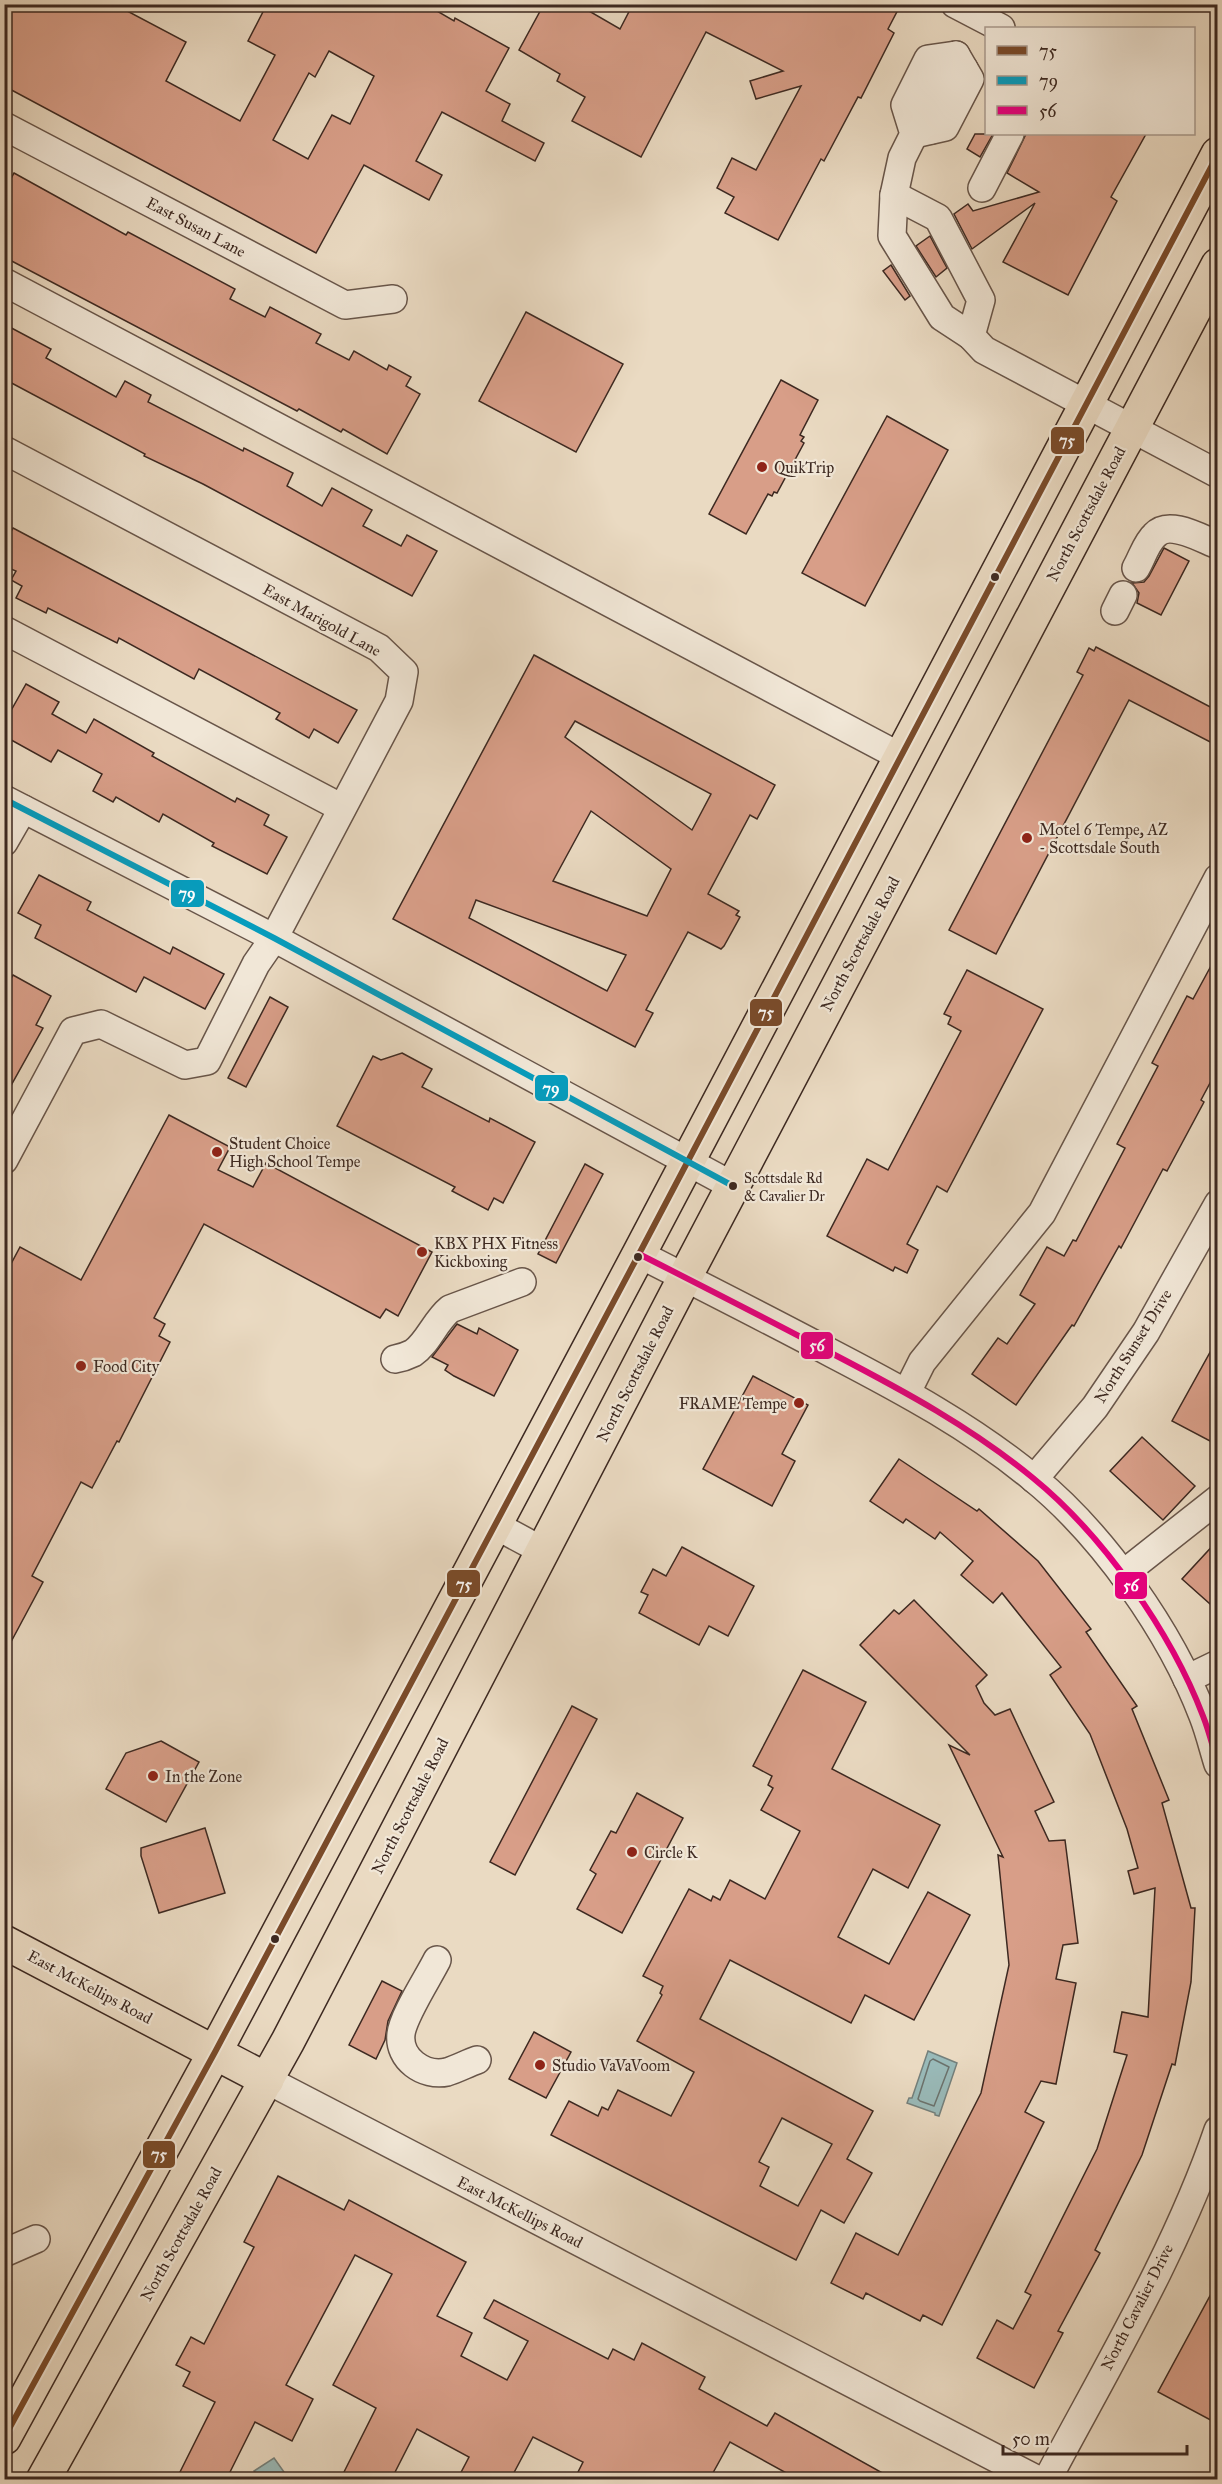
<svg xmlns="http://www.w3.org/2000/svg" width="1222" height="2484" viewBox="0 0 1222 2484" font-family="'IM FELL Great Primer',serif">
<rect width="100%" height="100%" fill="#eadac2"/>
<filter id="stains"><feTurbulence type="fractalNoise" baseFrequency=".00333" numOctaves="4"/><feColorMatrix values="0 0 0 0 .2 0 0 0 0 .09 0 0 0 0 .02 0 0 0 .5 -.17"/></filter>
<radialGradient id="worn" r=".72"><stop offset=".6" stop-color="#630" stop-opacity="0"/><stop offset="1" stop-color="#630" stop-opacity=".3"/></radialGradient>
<g fill="#99bab9" stroke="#74807c" stroke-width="1.5">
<polygon points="928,2051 957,2063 939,2116 935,2115 935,2113 907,2103 909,2098 912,2098"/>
<polygon points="274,2458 289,2479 260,2479 254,2471"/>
</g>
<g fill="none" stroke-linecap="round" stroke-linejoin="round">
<polygon stroke="#6b726d" stroke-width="1.5" points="933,2059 949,2067 934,2106 920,2101 918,2099 930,2061"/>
</g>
<g fill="#d89e88" stroke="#3d2921" stroke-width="1.5" fill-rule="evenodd">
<path d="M4 4H114L186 42 166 81 240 121 275 55 248 41 267 4H425L454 21 455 18 509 48 486 91 510 104 502 121 544 143 535 161 442 112 416 161 442 175 429 200 364 165 316 253 4 86ZM329 51 374 76 350 124 332 115 308 159 273 140 309 73 315 77Z"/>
<polygon points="544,4 577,4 620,29 633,4 901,4 888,29 894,33 861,98 858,97 824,161 821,159 778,240 725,213 734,197 717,188 732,158 756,170 801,86 756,99 750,81 783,71 706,32 641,157 572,121 585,97 557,81 560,74 519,50"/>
<polygon points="975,134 993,134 980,157 967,149"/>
<polygon points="1026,134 1146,134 1111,197 1117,201 1068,295 1003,262 1035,203 972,249 954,214 968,204 973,211 1039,192 1007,173"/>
<polygon points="14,173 126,235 128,232 235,289 230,299 265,317 270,307 321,334 316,343 349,360 354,351 387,370 389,365 411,377 406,386 420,394 387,454 343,429 341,432 299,409 297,411 4,257 4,192"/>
<polygon points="930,236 947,268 936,277 916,246"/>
<polygon points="891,265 910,296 905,300 883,271"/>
<polygon points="526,312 623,364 576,452 479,401"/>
<polygon points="4,324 51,349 46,358 116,397 125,381 151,395 148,402 243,451 244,448 293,473 287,486 322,506 332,488 372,510 363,526 401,546 407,535 437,551 412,596 203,484 144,456 145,454 4,379"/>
<polygon points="781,380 818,400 800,435 804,437 801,441 804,443 777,493 774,492 772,496 768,494 746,534 709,514"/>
<polygon points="887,416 948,450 865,606 802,573"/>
<polygon points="13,528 357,710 338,743 314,729 309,738 276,719 280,713 199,669 194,679 119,638 117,643 48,608 46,613 16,598 22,586 11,580 16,571 4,566 4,545"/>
<polygon points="1164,548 1189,561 1161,615 1137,603 1139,593 1132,583 1144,582 1149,576"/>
<polygon points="1096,647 1218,711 1218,746 1129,700 996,954 949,930 1083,675 1077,672 1089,648 1094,651"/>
<path d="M534 655 775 785 757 819 750 815 708 894 739 911 736 915 740 917 724 946 721 949 688 932 646 1010 653 1013 635 1047 393 919ZM575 721 711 794 692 830 565 737ZM591 811 671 869 647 916 553 881ZM476 900 626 955 607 991 469 918Z"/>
<polygon points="26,684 59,702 52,714 86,733 94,719 154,753 152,756 235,802 237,798 269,815 264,825 287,837 267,874 212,846 214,843 163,814 159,822 116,797 113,802 93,791 102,774 58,750 51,762 4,736 4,723"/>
<polygon points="39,875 91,902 87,910 170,954 173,947 224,974 205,1009 144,977 136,992 35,938 41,925 18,913"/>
<polygon points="1218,953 1218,1068 1201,1100 1204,1102 1167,1171 1163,1169 1121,1248 1119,1246 1074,1326 1072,1325 1016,1405 972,1374 998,1338 1007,1344 1035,1304 1020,1295 1047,1247 1064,1256 1073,1240 1076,1241 1125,1148 1117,1144 1158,1066 1152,1063 1187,996 1193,999"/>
<polygon points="967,970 1043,1009 947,1192 937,1186 907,1244 918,1250 907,1273 895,1267 893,1271 827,1236 867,1159 888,1170 961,1031 948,1024 951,1017 944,1014"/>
<polygon points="13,975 51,996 36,1025 43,1028 4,1098 4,990"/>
<polygon points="270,997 288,1007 246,1087 228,1078"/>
<polygon points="402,1053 432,1069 422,1087 489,1122 490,1118 535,1142 503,1203 494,1198 488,1210 452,1191 455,1187 337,1126 373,1056 381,1060"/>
<polygon points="169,1115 230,1147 218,1170 253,1187 266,1163 432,1252 398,1316 386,1309 380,1318 204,1224 154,1318 165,1324 159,1336 170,1342 119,1442 117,1441 92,1488 81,1482 32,1576 43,1582 4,1655 4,1277 20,1247 81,1280"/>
<polygon points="585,1164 603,1174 556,1263 538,1254"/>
<polygon points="457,1324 477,1334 479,1328 518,1350 494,1396 454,1376 445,1370 448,1365 432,1357"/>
<polygon points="1218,1338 1218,1427 1210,1441 1172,1421"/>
<polygon points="753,1376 808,1405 782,1454 795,1461 772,1506 703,1469"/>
<polygon points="1142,1437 1195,1486 1163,1520 1110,1471"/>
<polygon points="899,1459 977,1511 979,1509 1038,1561 1091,1629 1086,1632 1137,1706 1132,1709 1169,1800 1162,1803 1191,1908 1195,1908 1191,1982 1175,2065 1172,2064 1142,2155 1095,2250 1100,2253 1058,2331 1063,2333 1034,2388 977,2358 997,2320 1013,2329 1031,2295 1025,2292 1097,2149 1127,2055 1114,2052 1122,2012 1148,2017 1155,1888 1134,1894 1128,1871 1138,1868 1127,1829 1090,1734 1050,1675 1061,1667 1002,1593 993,1603 961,1575 973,1561 940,1532 935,1539 906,1519 903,1523 870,1501"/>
<polygon points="1218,1540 1218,1611 1182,1579"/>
<polygon points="682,1547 754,1586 728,1636 709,1626 699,1645 639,1613 648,1595 641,1592 653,1569 666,1576"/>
<polygon points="914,1600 987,1675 976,1686 984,1703 995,1715 1010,1709 1024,1739 1054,1802 1035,1811 1049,1841 1065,1840 1078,1943 1063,1945 1056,1979 1076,1983 1056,2084 1041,2081 1025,2112 1044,2122 942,2325 923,2315 920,2321 866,2293 863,2299 831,2283 856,2233 898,2255 981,2093 1009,1965 998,1855 1003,1857 949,1745 970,1755 860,1645 894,1610 899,1614"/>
<path d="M803 1670 866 1702 832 1769 940 1825 908 1888 873 1869 838 1937 889 1964 928 1892 970 1915 914 2020 865 1995 851 2023 730 1960 700 2019 873 2111 847 2159 872 2173 844 2223 821 2210 796 2260 551 2135 569 2101 598 2116 602 2107 608 2110 618 2090 671 2116 694 2072 637 2041 662 1995 660 1993 663 1986 643 1976 689 1889 711 1901 713 1896 720 1900 730 1880 765 1899 800 1831 761 1810 773 1788 768 1785 772 1776 753 1766ZM782 2118 832 2144 798 2206 760 2186 769 2167 759 2162Z"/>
<polygon points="572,1706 597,1719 515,1875 490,1862"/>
<polygon points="161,1741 199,1762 166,1822 106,1789 126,1753"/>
<polygon points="637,1793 683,1818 622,1933 577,1909 596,1874 590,1870 611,1831 616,1833"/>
<polygon points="205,1828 225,1893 159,1913 141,1856 141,1848"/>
<polygon points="382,1981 402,1991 388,2021 385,2040 376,2059 349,2045"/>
<polygon points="534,2032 571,2052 546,2098 509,2079"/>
<polygon points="278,2176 344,2210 349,2200 466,2262 437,2316 472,2333 461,2356 507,2380 528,2341 484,2318 494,2300 608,2359 613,2349 634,2360 642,2343 705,2377 699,2389 767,2426 775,2413 895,2480 799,2480 730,2442 709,2480 574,2480 583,2462 533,2437 510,2480 457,2480 469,2457 417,2429 391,2480 340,2480 376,2408 333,2385 392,2274 355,2255 286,2385 313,2399 292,2441 255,2422 226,2480 176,2480 215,2402 183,2386 190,2372 176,2365 191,2337 204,2344 254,2247 244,2242"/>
<polygon points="1218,2281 1218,2424 1158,2392"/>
</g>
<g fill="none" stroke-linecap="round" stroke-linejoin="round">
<defs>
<g id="minor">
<polyline points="955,4 1001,28"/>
<polyline points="956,55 928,59 905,105 914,134 902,158 894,195 892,236 942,317 971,336 984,350 1218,474"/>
<polyline points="4,126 345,305 393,299"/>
<polyline points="931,130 925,115 947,73 964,69"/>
<polyline points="914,134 945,127 970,79 956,55"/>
<polyline points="982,188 1010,134"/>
<polyline points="894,195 938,218 981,300 971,336"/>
<polyline points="4,282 899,756"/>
<polyline points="4,450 379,648 404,672 399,701 274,938 256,964 207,1061 185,1065 101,1024 73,1031 4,1160"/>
<path d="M1136 568C1142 558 1146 543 1155 535 1169 519 1202 539 1218 545"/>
<polyline points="1115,611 1123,595"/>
<polyline points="4,630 342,808"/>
<polyline points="4,799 274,938 733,1186"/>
<polyline points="4,842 23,809"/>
<path d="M639 1254C704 1287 769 1320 833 1354 904 1391 971 1427 1033 1478 1103 1535 1171 1632 1203 1716 1209 1731 1213 1748 1218 1764"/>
<path d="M395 1359C401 1358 407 1356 413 1353 428 1343 435 1321 450 1309L522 1282"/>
<polyline points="907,1392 922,1362 1042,1213 1218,878"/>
<polyline points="1034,1479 1095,1407 1146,1332 1218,1204"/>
<polyline points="495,1525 543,1551"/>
<polyline points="1123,1574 1218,1499"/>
<polyline points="1187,1679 1218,1664"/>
<path d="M437 1960C428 1978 403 2016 401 2034 398 2059 424 2077 447 2072 457 2069 468 2063 477 2060"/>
<polyline points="267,2080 1038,2480"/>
<polyline points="4,2253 36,2239"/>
<path d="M1047 2480C1107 2367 1177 2250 1218 2130"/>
</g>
<g id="major">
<polyline points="4,1942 267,2080"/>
<polyline points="4,2438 215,2052 639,1254 1218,154"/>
<polyline points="43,2480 288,2041 685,1277 1218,265"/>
</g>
</defs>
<use href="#minor" stroke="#685549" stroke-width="30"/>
<use href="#major" stroke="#3d2921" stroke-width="36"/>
<use href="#minor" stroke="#f1e7d7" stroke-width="27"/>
<use href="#major" stroke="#eadac2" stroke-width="33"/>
<defs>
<polyline id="bus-1" points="4,2438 215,2052 639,1254 1218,154"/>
<polyline id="bus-2" points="4,799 274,938 733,1186"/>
<path id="bus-3" d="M639 1254C704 1287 769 1320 833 1354 904 1391 971 1427 1033 1478 1103 1535 1171 1632 1203 1716 1209 1731 1213 1748 1218 1764"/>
</defs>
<use href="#bus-1" stroke="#f1e7d7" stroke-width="10"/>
<use href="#bus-2" stroke="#f1e7d7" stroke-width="10"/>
<use href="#bus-3" stroke="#f1e7d7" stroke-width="10"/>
<use href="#bus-1" stroke="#7a4b2a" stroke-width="6"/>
<use href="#bus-2" stroke="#069cbd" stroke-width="6"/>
<use href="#bus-3" stroke="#e5007d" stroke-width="6"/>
</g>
<g fill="#8f2418" stroke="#f1e7d7" stroke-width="2">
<circle cx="762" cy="467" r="6"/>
<circle cx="1027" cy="838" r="6"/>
<circle cx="217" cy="1152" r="6"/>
<circle cx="422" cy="1252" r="6"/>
<circle cx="81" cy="1366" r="6"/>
<circle cx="799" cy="1403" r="6"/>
<circle cx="153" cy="1776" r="6"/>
<circle cx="632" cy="1852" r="6"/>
<circle cx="540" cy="2065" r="6"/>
</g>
<g fill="#3d2921" stroke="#f1e7d7" stroke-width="2">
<circle cx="995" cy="577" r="5"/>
<circle cx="733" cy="1186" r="5"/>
<circle cx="638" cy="1257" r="5"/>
<circle cx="275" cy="1939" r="5"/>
</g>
<g text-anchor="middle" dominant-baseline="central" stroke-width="4.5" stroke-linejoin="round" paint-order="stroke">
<g font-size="14" fill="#3d2921" stroke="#f1e7d7" text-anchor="start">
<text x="744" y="1178">Scottsdale Rd<tspan x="744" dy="18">&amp; Cavalier Dr</tspan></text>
</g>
<g font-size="16" fill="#3d2921" stroke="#f1e7d7">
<text transform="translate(196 227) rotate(28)">East Susan Lane</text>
<text transform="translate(1086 514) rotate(-62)">North Scottsdale Road</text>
<text transform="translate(322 620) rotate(29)">East Marigold Lane</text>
<text transform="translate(860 944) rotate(-62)">North Scottsdale Road</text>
<text transform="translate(1133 1346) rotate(-58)">North Sunset Drive</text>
<text transform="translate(635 1374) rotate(-63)">North Scottsdale Road</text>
<text transform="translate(410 1806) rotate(-63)">North Scottsdale Road</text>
<text transform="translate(90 1987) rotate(28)">East McKellips Road</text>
<text transform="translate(520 2212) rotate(27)">East McKellips Road</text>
<text transform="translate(181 2234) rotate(-61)">North Scottsdale Road</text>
<text transform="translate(1137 2307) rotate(-63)">North Cavalier Drive</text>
</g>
<g font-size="16" fill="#3d2921" stroke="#f1e7d7" text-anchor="start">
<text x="774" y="467">QuikTrip</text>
<text x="1039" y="829">Motel 6 Tempe, AZ<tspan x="1039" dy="18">- Scottsdale South</tspan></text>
<text x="229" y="1143">Student Choice<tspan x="229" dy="18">High School Tempe</tspan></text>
<text x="434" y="1243">KBX PHX Fitness<tspan x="434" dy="18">Kickboxing</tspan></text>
<text x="93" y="1366">Food City</text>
<text x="787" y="1403" text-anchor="end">FRAME Tempe</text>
<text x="165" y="1776">In the Zone</text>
<text x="644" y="1852">Circle K</text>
<text x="552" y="2065">Studio VaVaVoom</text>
</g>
</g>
<g stroke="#f1e7d7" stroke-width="2">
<rect x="1050" y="426" width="35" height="29" rx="6" fill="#7a4b2a"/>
<rect x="170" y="879" width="35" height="29" rx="6" fill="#069cbd"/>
<rect x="749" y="998" width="34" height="29" rx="6" fill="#7a4b2a"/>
<rect x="534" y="1074" width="35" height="28" rx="6" fill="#069cbd"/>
<rect x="800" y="1331" width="34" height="29" rx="6" fill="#e5007d"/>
<rect x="446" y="1569" width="35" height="29" rx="6" fill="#7a4b2a"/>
<rect x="1114" y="1571" width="34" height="29" rx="6" fill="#e5007d"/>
<rect x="142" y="2140" width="34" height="29" rx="6" fill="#7a4b2a"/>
</g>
<g font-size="16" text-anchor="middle" font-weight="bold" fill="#fff">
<text x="1067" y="446">75</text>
<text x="187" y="899">79</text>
<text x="766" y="1018">75</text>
<text x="551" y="1094">79</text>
<text x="817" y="1351">56</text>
<text x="464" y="1590">75</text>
<text x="1131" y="1591">56</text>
<text x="159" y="2160">75</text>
</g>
<rect width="1222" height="2484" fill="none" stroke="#eadac2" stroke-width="24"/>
<rect x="6" y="6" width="1210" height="2472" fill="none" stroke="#3d2921" stroke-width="3"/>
<rect x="12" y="12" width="1198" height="2460" fill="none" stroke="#3d2921" stroke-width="1.5"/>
<rect x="985" y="27" width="210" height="108" fill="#f1e7d7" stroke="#a99b8e" stroke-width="1.5"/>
<rect x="997" y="46" width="30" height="9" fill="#7a4b2a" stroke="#a99b8e" stroke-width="1.5"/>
<text x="1039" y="57" font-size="18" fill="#3d2921">75</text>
<rect x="997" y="76" width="30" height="9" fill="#069cbd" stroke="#a99b8e" stroke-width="1.5"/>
<text x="1039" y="87" font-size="18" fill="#3d2921">79</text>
<rect x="997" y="106" width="30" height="9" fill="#e5007d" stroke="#a99b8e" stroke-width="1.5"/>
<text x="1039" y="117" font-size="18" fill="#3d2921">56</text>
<path d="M1003 2445v9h184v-9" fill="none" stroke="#3d2921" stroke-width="3"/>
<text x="1012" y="2445" font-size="18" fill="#3d2921" stroke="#f1e7d7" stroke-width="4.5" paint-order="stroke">50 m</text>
<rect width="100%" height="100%" filter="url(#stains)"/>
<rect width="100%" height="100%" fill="url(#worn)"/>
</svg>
